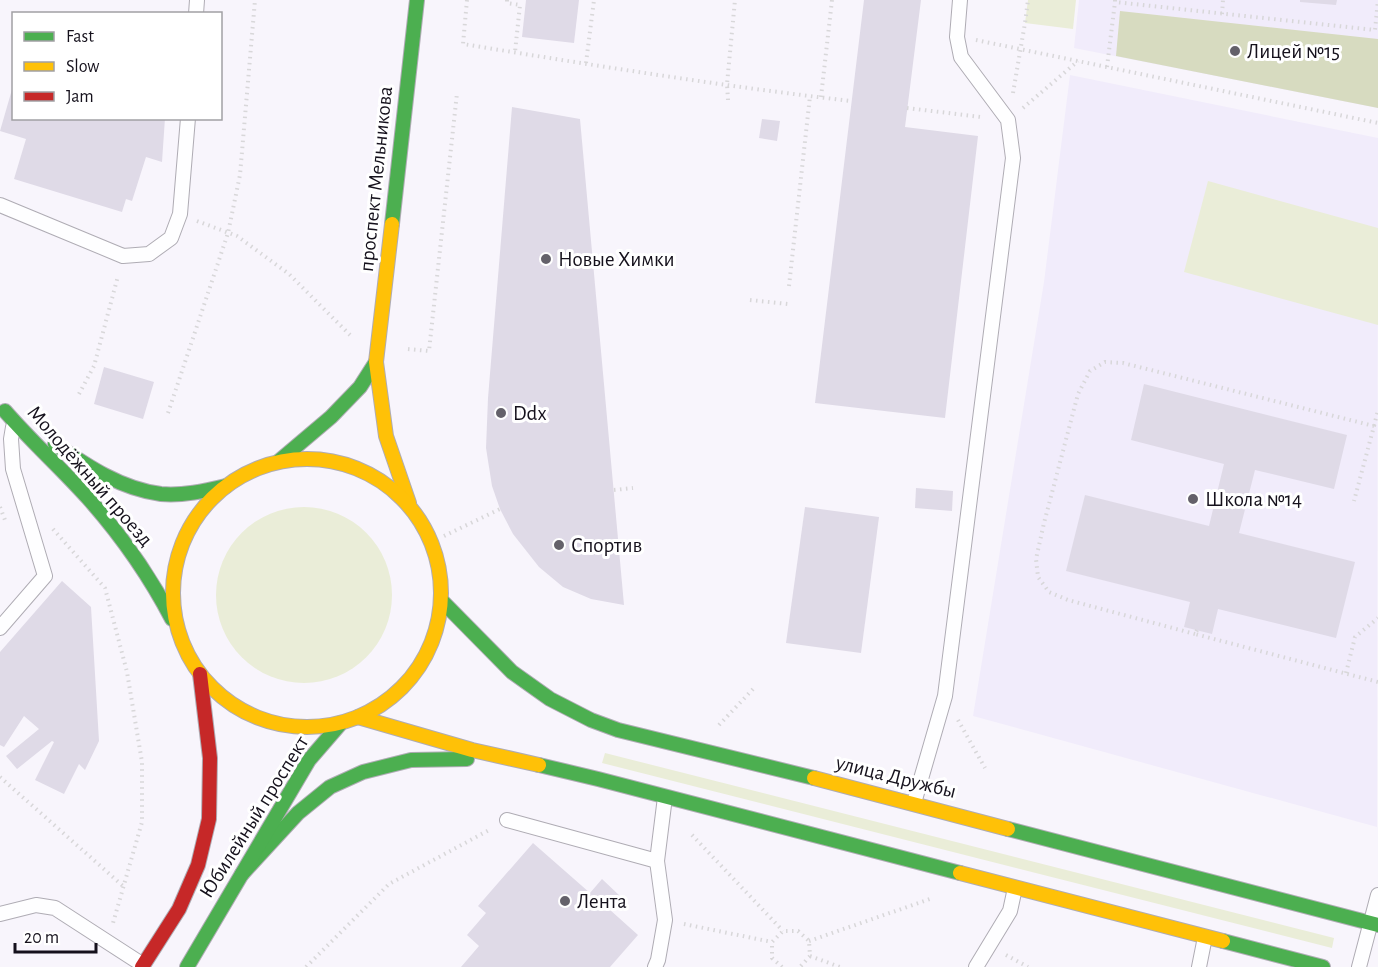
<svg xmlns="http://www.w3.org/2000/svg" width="1378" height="967" viewBox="0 0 1378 967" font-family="'Alegreya Sans',sans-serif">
<rect width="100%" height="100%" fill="#f8f5fc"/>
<g fill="#f1ecfb">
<polygon points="1079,0 1378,0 1378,108 1074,48"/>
<polygon points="1070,75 1378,138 1377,827 973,716 1044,282"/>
</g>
<g fill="#eaedd8">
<polygon points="1028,0 1076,0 1073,29 1025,23"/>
<polygon points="1208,181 1378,228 1378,325 1184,272"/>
<circle cx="304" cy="595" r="88"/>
<polygon points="605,753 1334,938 1332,948 602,763"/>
</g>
<polygon fill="#d7dbc0" points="1120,11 1378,39 1378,108 1116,56"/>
<g fill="#dfdae7">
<polygon points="526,0 579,0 574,43 522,37"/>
<polygon points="864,0 921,0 905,127 978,136 945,418 815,403"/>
<polygon points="1300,0 1337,0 1336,5 1300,2"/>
<polygon points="13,86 14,118 165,118 162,162 146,157 132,201 126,199 122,212 14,179 26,139 0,131"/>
<polygon points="512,107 580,119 624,605 591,599 563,587 539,567 513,534 500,509 492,486 486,448 488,398"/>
<polygon points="762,119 780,121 777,141 759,138"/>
<polygon points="104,367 154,382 143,419 94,404"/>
<polygon points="1144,384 1347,435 1334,489 1255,470 1239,533 1355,562 1336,638 1218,609 1212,634 1184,627 1190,602 1066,571 1085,495 1209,526 1224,464 1131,440"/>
<polygon points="916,488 953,491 952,511 915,508"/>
<polygon points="805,507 879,517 861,653 786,643"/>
<polygon points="62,581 91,607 99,741 85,770 79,764 64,794 35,780 54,742 52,741 17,769 6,756 39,729 24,716 4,747 0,745 0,652"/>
<polygon points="533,843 590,893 602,879 620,896 609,909 638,935 610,967 461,967 479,946 467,935 486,913 478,906"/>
</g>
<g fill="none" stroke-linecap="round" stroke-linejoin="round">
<defs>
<g id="lane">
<polyline points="196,14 197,0"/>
<polyline points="0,205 123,256 149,254 171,238 180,214 188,118"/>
<polyline points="0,628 45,576 13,469 11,439 13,427"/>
<polyline points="914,803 945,696 1013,158 1008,120 961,57 957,37 960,0"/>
<polyline points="507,820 657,861"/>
<polyline points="0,914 36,905 55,908 143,965"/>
<polyline points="655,967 658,960 665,920 657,861 665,797"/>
<polyline points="976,967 1010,911 1015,888"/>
<polyline points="1199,967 1205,937"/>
<polyline points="1359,967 1378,895"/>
</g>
<g id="fast">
<polyline points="392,224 417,0"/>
<path d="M5 411C31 441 61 468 88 498 121 535 149 575 172 619"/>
<path d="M55 444C87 466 121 489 161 494 182 496 205 491 226 486"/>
<polyline points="279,461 331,417 360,387 376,362"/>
<polyline points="442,601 512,672 550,699 591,720 618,730 814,778"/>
<polyline points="539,765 598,779 960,873"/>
<polyline points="1008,829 1378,925"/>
<polyline points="242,874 298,813 330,787 363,772 411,760 467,759"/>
<polyline points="1223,941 1323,967"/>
<polyline points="187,967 309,760 341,723"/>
</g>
<g id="slow">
<polyline points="392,224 376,362 386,436 409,503"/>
<circle cx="307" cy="593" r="134"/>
<polyline points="358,717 472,750 539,765"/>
<polyline points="814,778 1008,829"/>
<polyline points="960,873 1223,941"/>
</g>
<polyline id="jam" points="142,967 179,909 198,865 209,819 210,758 200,674"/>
</defs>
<use href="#lane" stroke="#afacb4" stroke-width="16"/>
<use href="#fast" stroke="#afacb4" stroke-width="16"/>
<use href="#slow" stroke="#afacb4" stroke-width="16"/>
<use href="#jam" stroke="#afacb4" stroke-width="16"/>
<g stroke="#d8d7d9" stroke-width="4" stroke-dasharray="1.5 4.5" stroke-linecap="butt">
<path d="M467 0 463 44C592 65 721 86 851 101"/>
<polyline points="507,0 507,3 520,5 515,52"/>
<polyline points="1115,0 1115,2 1375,30 1378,0"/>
<polyline points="1222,14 1223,0"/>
<polyline points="976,40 1378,123"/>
<polyline points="586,63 594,0"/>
<polyline points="1107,67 1115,2"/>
<polyline points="1013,93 1025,23 1028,0"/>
<polyline points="821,97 832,0"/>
<polyline points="728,100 727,84 735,0"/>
<polyline points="907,108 981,117"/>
<polyline points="1023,108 1078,61"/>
<polyline points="197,221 237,236 289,274 350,335"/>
<polyline points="789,286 810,96"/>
<polyline points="750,300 788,304"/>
<polyline points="408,349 429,351 457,93"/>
<polyline points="79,394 94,366 118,276"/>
<polyline points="168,413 228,233 240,175 255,0"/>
<polyline points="1374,426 1378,410"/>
<polyline points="614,490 633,488"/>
<polyline points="0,507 5,520"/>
<polyline points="53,529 105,588 127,672 142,762 142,822 113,923"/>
<polyline points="444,536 500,509"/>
<polyline points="1197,630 1195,634 1378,682"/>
<polyline points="1195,634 1068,600 1049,592 1038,577 1036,559 1044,523 1078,394 1090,371 1105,362 1123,363 1374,426 1354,501"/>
<polyline points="1346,673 1355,637 1378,618"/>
<polyline points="958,720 985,768"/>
<polyline points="719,725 754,688"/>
<polyline points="0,777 123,886"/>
<polyline points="692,835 783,931"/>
<polyline points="684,924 772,942"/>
<polyline points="809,941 933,898"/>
<polyline points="1006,955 1028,967"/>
<polyline points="810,956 840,967"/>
<polyline points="306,967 389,884 491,829"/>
<polyline points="782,967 772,958 772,942 783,931 798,931 809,941 810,956 800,967"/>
</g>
<use href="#lane" stroke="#fefeff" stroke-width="14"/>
<use href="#fast" stroke="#4caf50" stroke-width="14"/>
<use href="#slow" stroke="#ffc107" stroke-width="14"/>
<use href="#jam" stroke="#c62828" stroke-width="14"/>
</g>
<g fill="#64616a" stroke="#fff" stroke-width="2">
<circle cx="1235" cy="51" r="6"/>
<circle cx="546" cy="259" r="6"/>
<circle cx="501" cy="413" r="6"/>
<circle cx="1193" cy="499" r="6"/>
<circle cx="559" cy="545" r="6"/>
<circle cx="565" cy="901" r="6"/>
</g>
<g text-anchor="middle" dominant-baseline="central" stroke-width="6" stroke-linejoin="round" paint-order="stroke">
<g font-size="21" fill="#15111c" stroke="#fff" text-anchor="start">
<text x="1247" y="51">Лицей №15</text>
<text x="558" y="259">Новые Химки</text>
<text x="513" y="413">Ddx</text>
<text x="1205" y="499">Школа №14</text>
<text x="571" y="545">Спортив</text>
<text x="577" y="901">Лента</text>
</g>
<g font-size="21" fill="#15111c" stroke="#fff">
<text transform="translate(376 179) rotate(-84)">проспект Мельникова</text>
<text transform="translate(90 476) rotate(49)">Молодёжный проезд</text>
<text transform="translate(896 777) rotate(14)">улица Дружбы</text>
<text transform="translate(254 817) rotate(-58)">Юбилейный проспект</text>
</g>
</g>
<rect x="12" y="12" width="210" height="108" fill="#ffffff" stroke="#a1a0a4" stroke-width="1.5"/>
<rect x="24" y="32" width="30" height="9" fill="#4caf50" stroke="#a1a0a4" stroke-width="1.5"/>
<text x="66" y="42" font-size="18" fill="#15111c">Fast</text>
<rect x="24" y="62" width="30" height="9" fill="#ffc107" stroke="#a1a0a4" stroke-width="1.5"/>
<text x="66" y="72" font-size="18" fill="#15111c">Slow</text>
<rect x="24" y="92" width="30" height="9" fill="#c62828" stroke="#a1a0a4" stroke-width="1.5"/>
<text x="66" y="102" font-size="18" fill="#15111c">Jam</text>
<path d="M15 943v9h81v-9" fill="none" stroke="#15111c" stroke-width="3"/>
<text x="24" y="943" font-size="18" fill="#15111c" stroke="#ffffff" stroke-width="4.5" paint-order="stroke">20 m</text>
</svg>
